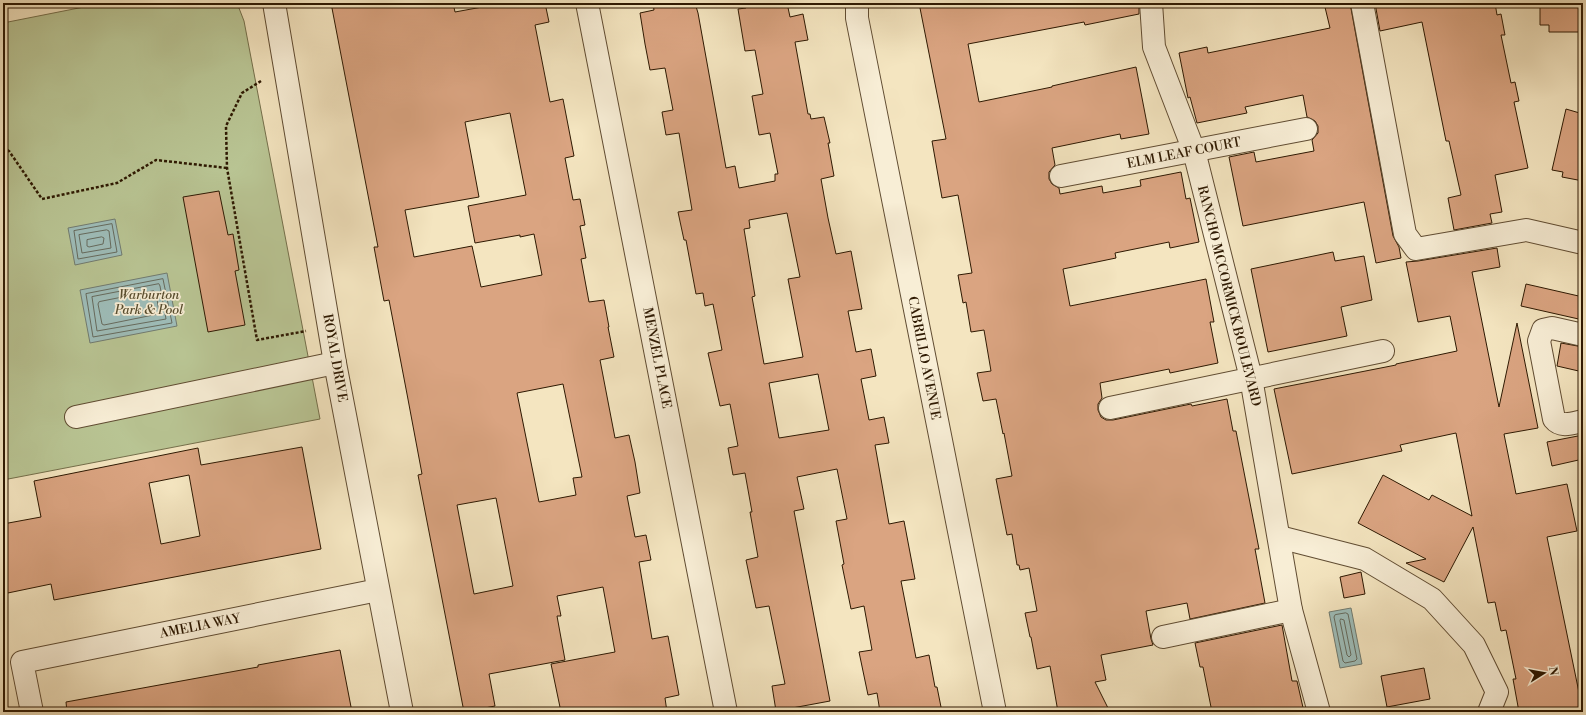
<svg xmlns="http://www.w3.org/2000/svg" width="1586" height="715" viewBox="0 0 1586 715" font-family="'Libre Bodoni',serif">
<rect width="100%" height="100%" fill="#f4e5c0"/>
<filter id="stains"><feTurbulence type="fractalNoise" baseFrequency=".005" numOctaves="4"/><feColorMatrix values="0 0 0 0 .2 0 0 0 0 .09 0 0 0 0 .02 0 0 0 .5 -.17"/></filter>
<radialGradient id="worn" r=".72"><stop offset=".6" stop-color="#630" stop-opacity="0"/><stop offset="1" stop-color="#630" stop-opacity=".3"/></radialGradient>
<polygon fill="#b9c594" stroke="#746f4b" points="104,3 237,3 244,21 320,419 3,480 3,23"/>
<g fill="#9ebdb9" stroke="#717b70">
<polygon points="115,219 122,255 75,265 68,228"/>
<polygon points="167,273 177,326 90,343 80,290"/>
<polygon points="1351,608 1362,664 1340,668 1329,612"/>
</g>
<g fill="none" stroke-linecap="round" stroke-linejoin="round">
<g stroke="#666b5e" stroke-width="1">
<polygon points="112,224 117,252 78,259 74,231"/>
<polygon points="107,230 109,231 111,248 82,253 79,235"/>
<polygon points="102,237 104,238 103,244 89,247 87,246 87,240"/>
<polygon points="163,279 172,323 93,337 86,294"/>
<polygon points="159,284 160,286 166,319 97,331 92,297"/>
<polygon points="154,291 156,293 159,312 158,314 104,325 102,324 98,304 99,302"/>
<polygon points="1346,613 1348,614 1357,659 1355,661 1345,663 1343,661 1334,617 1335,615"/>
<polygon points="1341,619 1344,620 1351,655 1349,657 1347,655 1340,621"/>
</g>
</g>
<g fill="#daa481" stroke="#2e1902" fill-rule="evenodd">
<path d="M331 3H410L411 7 431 3H453L455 12 504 3H545L549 22 535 25 550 102 563 99 574 156 565 158 573 200 580 199 585 225 580 226 586 258 581 259 589 302 604 300 609 327H608L614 357 600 360 615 438 629 435 635 462 640 493 627 496 635 537 646 535 651 560 639 562 652 639 668 636 679 695 665 698 667 712H561L551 664 615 652 603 587 557 596 561 616H557L565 660 489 674 495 706 464 712 418 475 422 474 407 394 389 300 384 301 374 247H378ZM510 113 526 195 468 206 475 243 520 235V237L534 234 542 275 481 287 472 246 414 257 405 210 479 197 465 122ZM563 384 582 477 573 478 576 495 539 502 517 393ZM496 498 513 586 474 594 457 505Z"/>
<path d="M653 3H695L698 13 726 168 735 166 739 188 775 181V174H778L770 133 759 135 752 96 763 94 755 50 745 51 738 9 746 8 745 3H787L790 17 803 14 808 40 795 42 808 114H810L811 119 824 117 830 143H828L834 176 821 179 828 218 836 254 851 251 862 309 848 311 856 352 871 349 876 376 861 379 869 420 884 417 889 443 875 445 889 524 904 521 915 579 901 581 916 658 929 655 935 687H937L942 712H880L877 693 868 695 859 652 872 650 864 606 851 609 842 565 844 564 836 521 847 519 837 469 797 477 804 509 794 511 830 701 776 711 772 686 785 684 769 606 756 608 746 560 758 557 750 512H752L745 473 733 475 728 448 738 446 730 404 720 406 708 353 722 350 713 304 705 306 703 293 696 294 686 240H684L678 212 692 210 679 133 666 135 662 112 673 110 665 68 650 70 645 44 640 13 654 10ZM787 213 800 277 788 279 803 357 764 364 752 297 755 296 744 229 750 228 749 220ZM818 374 829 430 779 438 769 383Z"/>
<polygon points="919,3 1139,3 1139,14 1085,25 1084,22 968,44 979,102 1052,87 1052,86 1136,67 1149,134 1121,139 1120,134 1052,148 1055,165 1049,172 1049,179 1052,184 1059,188 1060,194 1102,186 1103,193 1141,186 1140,180 1181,172 1186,199 1190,198 1199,242 1170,248 1169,242 1115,253 1116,258 1063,269 1070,306 1206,279 1214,322 1210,322 1218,363 1170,373 1169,369 1100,383 1102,398 1098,404 1098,410 1101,417 1106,420 1113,420 1191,404 1192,406 1227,399 1233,431 1236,431 1259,549 1255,549 1265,603 1190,619 1187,603 1146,611 1151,639 1153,645 1101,655 1106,680 1095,682 1110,712 1058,712 1050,666 1037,669 1031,637 1030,637 1025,613 1037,611 1029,568 1020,570 1019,565 1017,565 1012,534 1007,535 996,479 1012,476 1004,433 1003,434 996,399 983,401 977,373 991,371 984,330 971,332 966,302 963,303 958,275 972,273 958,195 942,198 932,141 946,139"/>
<polygon points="1324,3 1350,3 1393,236 1399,247 1401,258 1376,263 1364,202 1243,226 1229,157 1254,152 1256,162 1314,151 1312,140 1318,133 1318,126 1315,121 1307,117 1303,95 1245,107 1247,113 1197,123 1190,97 1188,98 1179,53 1207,47 1208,53 1330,28"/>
<polygon points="1375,3 1495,3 1497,15 1501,14 1505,35 1501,35 1511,83 1515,82 1519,101 1514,102 1528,168 1495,175 1502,212 1490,214 1492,223 1454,230 1448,198 1461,195 1449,141 1446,141 1422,22 1380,31"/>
<polygon points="1540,3 1583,3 1583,32 1549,32 1549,25 1540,25"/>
<polygon points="1566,109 1583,114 1583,181 1562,177 1563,172 1552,170"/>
<polygon points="219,191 228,235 233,234 239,270 235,271 245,325 208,332 183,197"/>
<polygon points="1497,248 1500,267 1472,272 1499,407 1517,323 1538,428 1504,434 1516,494 1567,484 1577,531 1547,537 1583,712 1519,712 1513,679 1516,679 1506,630 1501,631 1495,602 1488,603 1473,527 1444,582 1406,563 1426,559 1358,523 1383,475 1429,500 1432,495 1472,516 1456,433 1400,445 1402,451 1292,474 1274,389 1396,365 1396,364 1457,351 1450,316 1418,322 1406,262 1418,261"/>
<polygon points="1333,252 1335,261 1364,256 1372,300 1341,307 1347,336 1268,352 1251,269"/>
<polygon points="1526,284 1583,297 1583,320 1521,306"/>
<polygon points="1561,343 1583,347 1583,372 1557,366"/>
<polygon points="1583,435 1583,459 1552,466 1547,442"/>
<path d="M302 447 321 549 54 600 51 584 3 594V524L41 517 34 481 198 448 201 465ZM189 475 200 536 161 544 149 483Z"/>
<polygon points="1361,572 1365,594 1344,598 1340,577"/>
<polygon points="1282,625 1292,681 1297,681 1304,712 1212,712 1203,667 1200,667 1195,643"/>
<polygon points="340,650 352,712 67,712 66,702 258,667 258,665"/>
<polygon points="1424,668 1430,699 1387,707 1381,676"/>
</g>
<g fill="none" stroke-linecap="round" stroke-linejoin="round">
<defs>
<g id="minor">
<polyline points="274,3 335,363 402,712"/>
<polyline points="587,3 726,712"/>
<polyline points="857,3 857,18 995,712"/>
<polyline points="1151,3 1154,47 1194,151 1251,378 1291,610 1319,712"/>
<polyline points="1362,3 1405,234 1416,249 1526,230 1583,243"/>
<polyline points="1061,176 1306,129"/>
<path d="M1583 335 1552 328 1543 330 1539 341 1554 419C1561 428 1573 423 1583 421"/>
<polyline points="1110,408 1383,351"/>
<polyline points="76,417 335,363"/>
<polyline points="1279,537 1365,559 1432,599 1474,645 1497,692 1489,712"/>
<polyline points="1163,637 1291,610"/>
<polyline points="32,712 22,662 378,590"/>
</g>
</defs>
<use href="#minor" stroke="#604c32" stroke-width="24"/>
<g stroke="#2e1902" stroke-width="2.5" stroke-dasharray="3 2" stroke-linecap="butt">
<polyline points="261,81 242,93 226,126 227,168 257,340 306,331"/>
<polyline points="3,148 9,151 42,199 117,183 156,160 227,168"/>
</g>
<use href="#minor" stroke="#f8eed6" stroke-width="22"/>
</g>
<g text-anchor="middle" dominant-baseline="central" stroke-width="3.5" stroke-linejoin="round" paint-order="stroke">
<g font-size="13" fill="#2e1902" stroke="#f8eed6">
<text transform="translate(1184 153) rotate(-11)">ELM LEAF COURT</text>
<text transform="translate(1229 296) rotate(76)">RANCHO MCCORMICK BOULEVARD</text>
<text transform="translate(335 358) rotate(80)">ROYAL DRIVE</text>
<text transform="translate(657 358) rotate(79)">MENZEL PLACE</text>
<text transform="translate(924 358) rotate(79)">CABRILLO AVENUE</text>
<text transform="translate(200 626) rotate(-11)">AMELIA WAY</text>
</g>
<g font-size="13" font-style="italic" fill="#584d2e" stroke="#f8eed6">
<text x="149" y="295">Warburton<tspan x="149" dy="15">Park &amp; Pool</tspan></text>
</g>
</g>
<rect width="1586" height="715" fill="none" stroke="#f4e5c0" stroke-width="16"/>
<rect x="4" y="4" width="1578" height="707" fill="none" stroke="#2e1902" stroke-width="2"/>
<rect x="8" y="8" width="1570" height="699" fill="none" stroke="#2e1902"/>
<g transform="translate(1544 673) rotate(79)" stroke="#f8eed6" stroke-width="3" paint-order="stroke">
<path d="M0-3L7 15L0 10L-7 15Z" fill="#2e1902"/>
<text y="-6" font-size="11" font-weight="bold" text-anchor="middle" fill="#2e1902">N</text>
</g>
<rect width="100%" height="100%" filter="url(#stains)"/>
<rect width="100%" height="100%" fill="url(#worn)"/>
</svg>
